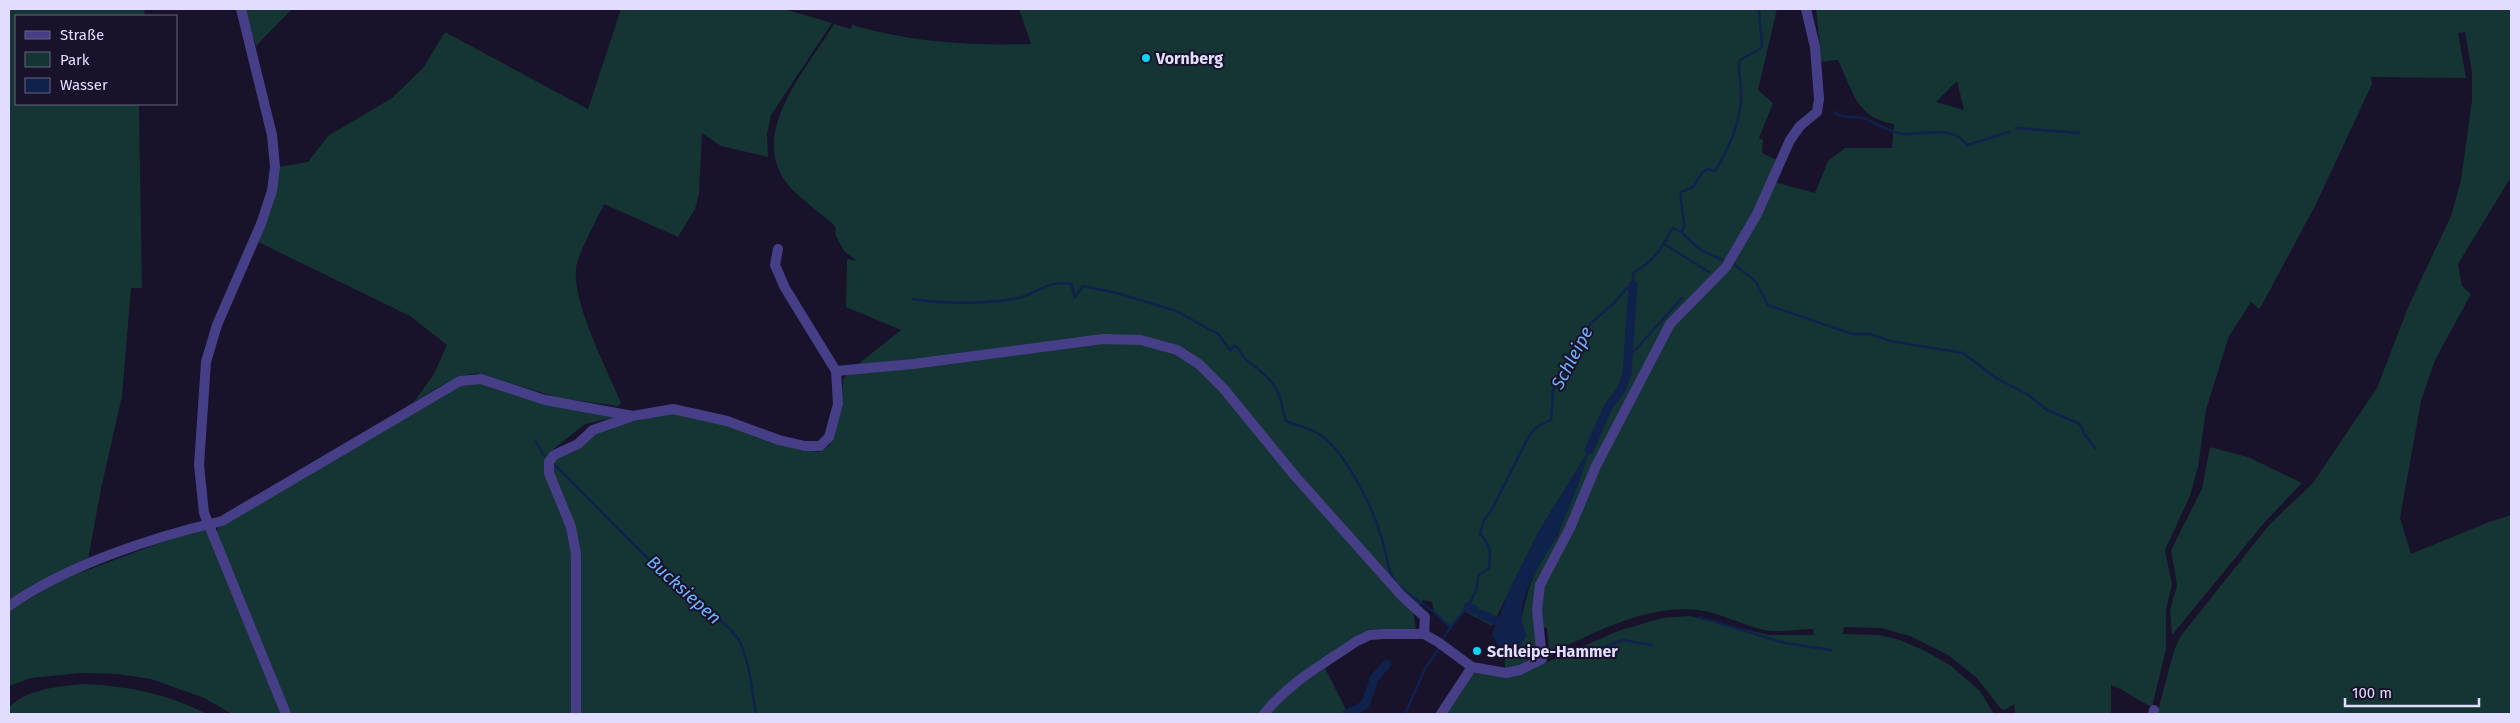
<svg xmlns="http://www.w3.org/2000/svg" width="2520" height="723" viewBox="0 0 2520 723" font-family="'Fira Sans',sans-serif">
<rect width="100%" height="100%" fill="#18122a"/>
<g fill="#153434" fill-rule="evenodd">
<polygon points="9,9 144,9 145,16 16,16 16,104 139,104 142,288 131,288 122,396 101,489 88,560 9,603"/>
<polygon points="245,9 292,9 256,46"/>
<path d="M621 9H784L832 23 771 115 767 134 768 157 721 146 702 133 699 194 695 209 678 237 604 204C597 220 578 253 576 268 572 303 607 369 621 403L618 406 559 398 477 373C453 376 435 390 414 402L434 374 447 345 410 316 258 242 272 208 279 167 308 162 328 136 392 98 423 68 445 32 588 109Z"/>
<path d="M1019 9H1777L1758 90 1773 103 1759 138 1763 140 1762 153 1777 160 1756 213 1725 267 1667 324 1539 584 1536 649C1528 663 1520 665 1505 669V657H1509L1523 628 1521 619 1529 588 1538 565 1558 535 1588 452 1539 531 1492 626 1464 611 1450 627 1434 611 1432 602 1423 600 1421 604 1415 605 1413 611 1416 628 1412 630 1371 631 1259 714H581L578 546 553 472 556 458 575 451 597 430 673 412 726 424 806 450 819 452 830 445 841 406 843 380 847 374 1109 341H1140L1200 364 1142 337 857 365 901 330 846 307 847 259 857 261 844 251 835 234 836 229 833 224C819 212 802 200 789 186 745 134 808 68 834 24L851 29 852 25C910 42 971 46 1031 44Z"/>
<path d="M1816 9H2511V177L2458 264 2462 286 2471 294 2435 360 2421 401 2400 518 2411 554 2489 522 2511 515V714H2157L2174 651 2180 637 2269 525 2313 483 2377 388 2409 305 2451 216 2461 180 2472 100V72L2465 32 2458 33 2466 78 2371 77 2372 84 2316 204 2262 305 2259 309 2251 302 2229 336 2206 410 2198 467 2190 496 2165 550 2172 584 2166 610V649L2152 707C2137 700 2127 691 2111 685V714H2015L2014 704 2005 710 2000 708 1977 678 1948 655 1910 636 1881 628 1844 627 1843 634 1879 635 1900 640 1925 651 1950 665 1980 691 1994 714H1444L1450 703 1475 672 1522 673 1618 631 1662 618 1689 616 1769 635H1814L1813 629C1798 629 1779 633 1764 630 1741 625 1720 612 1697 610 1647 605 1599 631 1555 651L1549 648 1547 628 1541 627 1543 586 1599 467 1672 325 1728 268 1774 182 1815 193 1828 161 1845 148H1892L1894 124C1856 118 1853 91 1838 60L1819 62 1820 48ZM1957 81 1964 110 1936 102Z"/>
<polygon points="471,380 616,417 585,424 551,451 546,460 567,530 572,556 575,714 290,714 217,533 218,527"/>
<polygon points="2210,447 2248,457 2302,483 2264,523 2172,635 2170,610 2177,585 2171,550 2202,489"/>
<polygon points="205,526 281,714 232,714 204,698 151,679 118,674 80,673 31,678 9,686 9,611 61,580"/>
<polygon points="1325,668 1348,714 1267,714 1278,701"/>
<path d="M84 684C128 686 168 694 207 714H9V707C30 688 56 687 84 684Z"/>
</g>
<path fill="#0f224c" d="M1589 450C1581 479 1571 506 1558 533 1545 561 1508 603 1527 635L1513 656 1505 657 1492 635 1511 586 1539 531Z"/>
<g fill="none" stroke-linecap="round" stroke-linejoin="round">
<g stroke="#0f224c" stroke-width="2.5">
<path d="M1834 112C1845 120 1855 115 1866 119 1877 124 1887 130 1898 133 1920 138 1951 122 1967 145L2009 132"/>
<polyline points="2016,128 2079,133"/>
<polyline points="1681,232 1702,251 1723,260"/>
<polyline points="1664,244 1709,272"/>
<polyline points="1734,264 1756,282 1768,305 1852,334 1870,334 1890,341 1963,353 1996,378 2027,394 2047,410 2080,424 2085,435 2095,448"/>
<path d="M913 299C945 304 980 304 1013 299 1038 295 1044 280 1071 284L1075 297 1083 286 1117 293 1176 311 1218 334 1230 350 1234 346 1237 347C1246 365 1268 372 1277 390 1281 399 1283 411 1286 421 1295 425 1305 427 1314 431 1344 446 1373 508 1382 539 1387 554 1387 573 1398 585 1409 596 1422 603 1434 612 1440 617 1445 623 1451 628"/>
<polyline points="1629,357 1682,298"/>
<polyline points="536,442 544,456"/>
<path d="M555 465 684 595C701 606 730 624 740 642 750 664 752 691 756 714"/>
<polyline points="1699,617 1785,643 1831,650"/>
<path d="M1441 642C1453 618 1478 605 1478 576L1489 568C1491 554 1491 545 1480 534L1484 520 1491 511 1529 436 1537 427 1551 420 1553 390 1572 361 1590 324 1614 303 1626 289 1633 285V273C1646 265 1655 258 1663 245 1667 239 1668 234 1673 228L1681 232 1684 228C1685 217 1679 200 1681 192L1693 187 1702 173 1707 169 1715 171C1730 147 1743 116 1741 87 1740 75 1737 73 1740 60L1760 49 1762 45 1759 9"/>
<polyline points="1573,658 1623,640 1652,645"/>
<polyline points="1405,714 1425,669 1440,647"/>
</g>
<g stroke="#0f224c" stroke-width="9">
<polyline points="1589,450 1608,407 1621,390 1627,374 1633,285"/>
<polyline points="1468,607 1474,610"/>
<polyline points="1481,614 1496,621"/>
<polyline points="1347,714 1365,705 1375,677 1387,664"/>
</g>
<g stroke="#463f88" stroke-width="10">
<polyline points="241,9 272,135 275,167 272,191 261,224 217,325 206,362 199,465 204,513 286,714"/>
<polyline points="836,371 913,364 1103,339 1141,340 1177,350 1199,364 1224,389 1295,476 1402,596 1425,617 1424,634"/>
<path d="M9 606C67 565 153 537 222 521L460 381 481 379 545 400 633 416"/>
<polyline points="576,714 576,554 571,527 549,473 549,462 554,455 578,444 593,430 633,416 673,409 727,421 779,440 805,446 820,446 829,437 838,404 836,371 785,288 775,265 778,249"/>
<path d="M1264 714C1288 683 1325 663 1357 641L1370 635 1384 634H1424L1438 642 1472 667 1506 673 1520 670 1542 659 1537 610 1540 585 1570 528 1596 466 1670 324 1726 267 1757 214 1790 140 1800 126 1817 112 1819 99 1815 47 1806 9"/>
<polyline points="1441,714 1472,667"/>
<polyline points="2153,714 2154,710"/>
</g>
</g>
<g fill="#0fd2f7" stroke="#18122a" stroke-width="2">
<circle cx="1146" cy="58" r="5"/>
<circle cx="1477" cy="651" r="5"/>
</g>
<g text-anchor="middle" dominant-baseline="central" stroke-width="4" stroke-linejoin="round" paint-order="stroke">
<g font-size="16" font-weight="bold" fill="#e2dcfe" stroke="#18122a" text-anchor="start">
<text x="1156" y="58">Vornberg</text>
<text x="1487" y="651">Schleipe-Hammer</text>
</g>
<g font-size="18" font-style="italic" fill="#6eb1fa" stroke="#18122a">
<text transform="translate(1572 358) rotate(-62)">Schleipe</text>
<text transform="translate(684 590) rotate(42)">Bucksiepen</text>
</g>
</g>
<rect width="2520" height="723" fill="none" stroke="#e2dcfe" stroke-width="20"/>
<rect x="15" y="15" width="162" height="90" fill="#18122a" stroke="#69637f"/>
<rect x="25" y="31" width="25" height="8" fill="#463f88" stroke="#69637f"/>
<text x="60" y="40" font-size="15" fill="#e2dcfe">Straße</text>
<rect x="25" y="52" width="25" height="15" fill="#153434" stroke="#69637f"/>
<text x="60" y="65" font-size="15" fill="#e2dcfe">Park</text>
<rect x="25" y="78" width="25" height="15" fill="#0f224c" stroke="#69637f"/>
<text x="60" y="90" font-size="15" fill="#e2dcfe">Wasser</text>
<path d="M2345 698v8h134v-8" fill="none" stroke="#e2dcfe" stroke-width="2.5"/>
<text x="2352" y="698" font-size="15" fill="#e2dcfe" stroke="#18122a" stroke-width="4" paint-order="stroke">100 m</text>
</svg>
